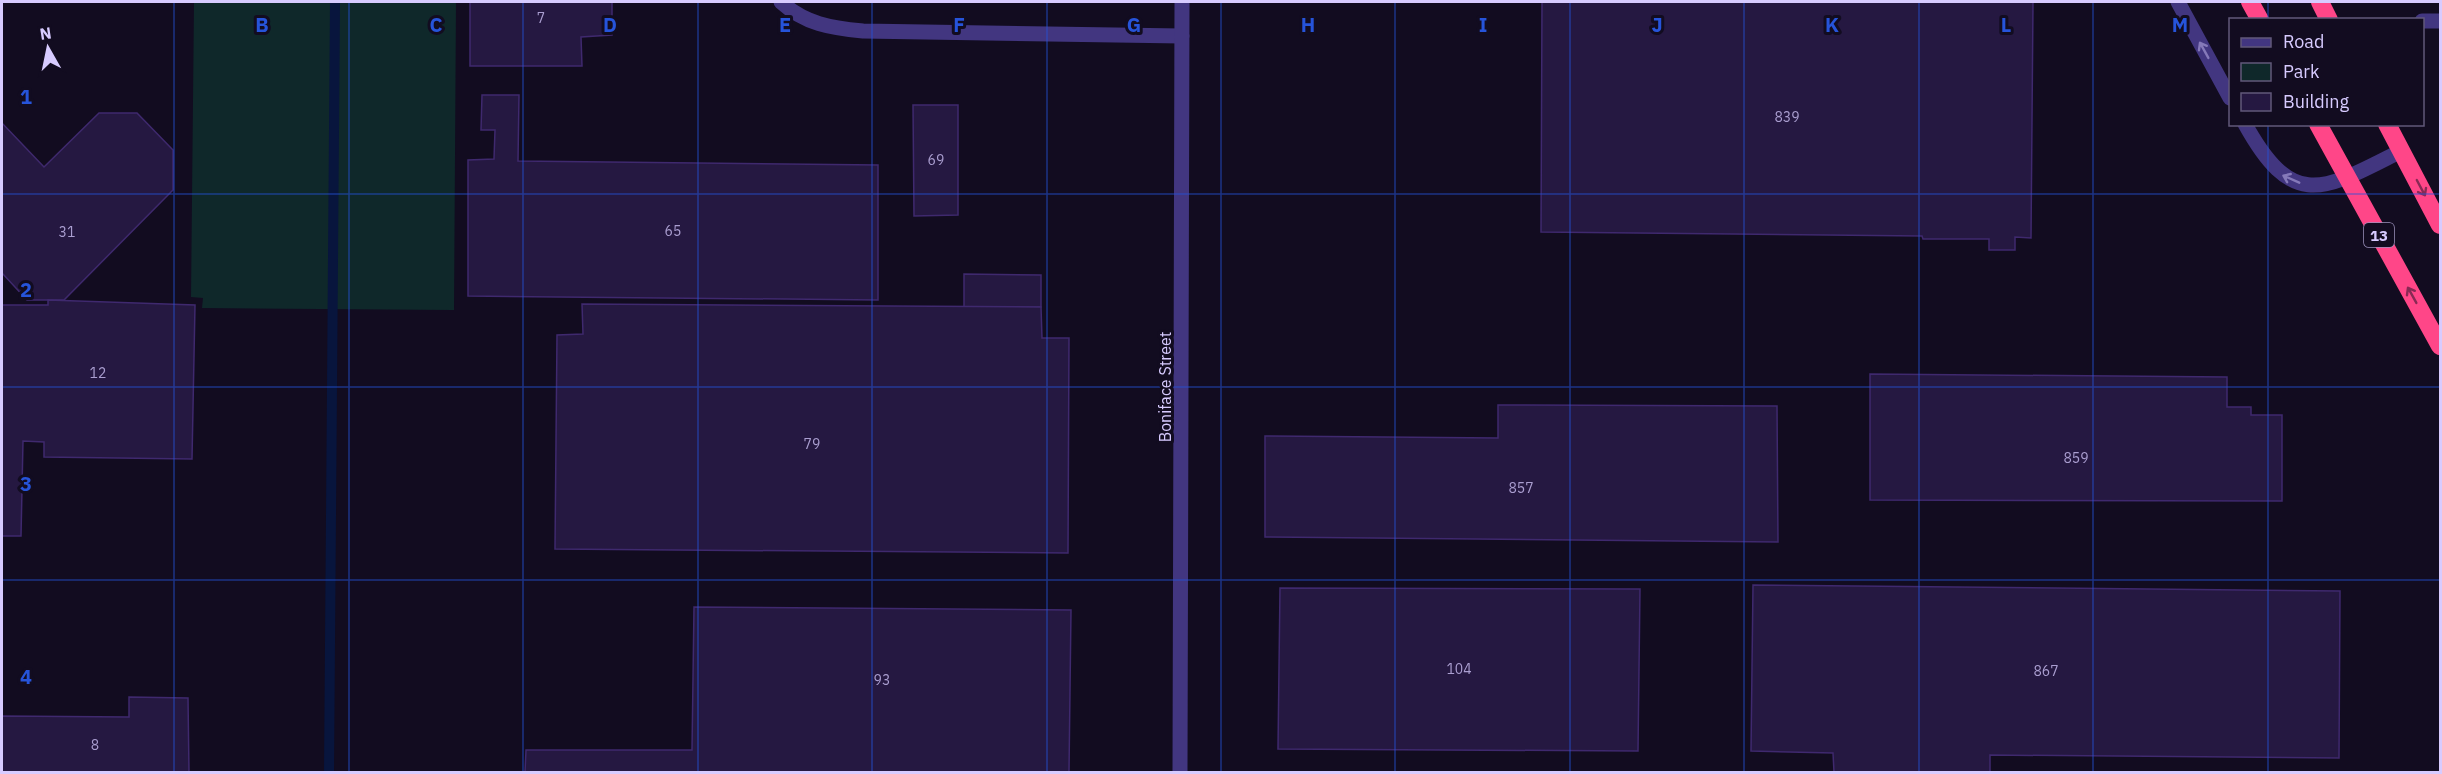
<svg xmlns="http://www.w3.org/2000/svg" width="2442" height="774" viewBox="0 0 2442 774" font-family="'IBM Plex Sans',sans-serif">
<rect width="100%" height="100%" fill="#120c20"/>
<polygon fill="#0f282a" points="194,2 456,2 454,310 202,308 203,298 191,297"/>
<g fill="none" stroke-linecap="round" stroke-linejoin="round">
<polyline stroke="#08153d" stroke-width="10" points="329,772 335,2"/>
</g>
<g fill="#251841" stroke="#3f296e" stroke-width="1.5">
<polygon points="470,2 612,2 612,35 581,37 582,66 470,66"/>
<polygon points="1542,2 2033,2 2031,238 2015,237 2015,250 1989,250 1989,239 1923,239 1922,236 1541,232"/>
<polygon points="482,95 519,95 518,161 878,165 878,300 468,296 468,160 494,159 495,130 481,130"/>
<polygon points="913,105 958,105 958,215 914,216"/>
<polygon points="99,113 137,113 173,150 173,190 64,300 27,300 2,273 2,123 44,167"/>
<polygon points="964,274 1041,275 1041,307 964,307"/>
<polygon points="48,300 195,305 192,459 44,457 44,442 23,441 21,536 2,536 2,305 48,305"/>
<polygon points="582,304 1041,307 1042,338 1069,338 1068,553 555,549 557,335 583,334"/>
<polygon points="1870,374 2227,377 2227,407 2251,407 2251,415 2282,415 2282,501 1870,500"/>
<polygon points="1498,405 1777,406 1778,542 1265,537 1265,436 1498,438"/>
<polygon points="1753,585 2340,591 2339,758 1990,755 1990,772 1834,772 1833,753 1751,751"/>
<polygon points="1280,588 1640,589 1638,751 1278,749"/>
<polygon points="694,607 1071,610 1069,772 525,772 526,750 692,750"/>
<polygon points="129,697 188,698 189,772 2,772 2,716 129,717"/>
</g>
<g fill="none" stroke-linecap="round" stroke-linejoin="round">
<g stroke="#423680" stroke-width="15">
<polyline points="2178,2 2230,98"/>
<polyline points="2422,21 2440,21"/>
<path d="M2245 124C2294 213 2325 189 2401 151"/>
</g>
<g stroke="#423680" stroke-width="15">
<path d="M781 2C805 24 831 28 863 31L1182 36"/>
<polyline points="1180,772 1182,2"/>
</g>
<g stroke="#ff4688" stroke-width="18">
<polyline points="2250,2 2260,20"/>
<polyline points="2320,2 2329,20"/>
<polyline points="2318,124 2440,346"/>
<polyline points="2387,124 2440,225"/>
</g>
</g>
<defs><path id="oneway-shaft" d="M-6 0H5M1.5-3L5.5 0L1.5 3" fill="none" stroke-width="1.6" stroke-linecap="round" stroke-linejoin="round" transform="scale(1.5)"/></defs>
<g stroke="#8579b9">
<use href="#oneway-shaft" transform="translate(2204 50) rotate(-119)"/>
<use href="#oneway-shaft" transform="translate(2291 179) rotate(-156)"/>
</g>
<g stroke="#882954">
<use href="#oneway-shaft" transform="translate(2421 188) rotate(62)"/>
<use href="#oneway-shaft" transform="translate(2412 295) rotate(-119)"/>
</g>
<path fill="none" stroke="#2654da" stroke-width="1.5" stroke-opacity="0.55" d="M174 2V772M349 2V772M523 2V772M698 2V772M872 2V772M1047 2V772M1221 2V772M1395 2V772M1570 2V772M1744 2V772M1919 2V772M2093 2V772M2268 2V20M2268 124V772M2 194H2440M2 387H2440M2 580H2440"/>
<g text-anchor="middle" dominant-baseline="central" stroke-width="6" stroke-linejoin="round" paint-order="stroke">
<g font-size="14" fill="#aa9ed0">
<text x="541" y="18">7</text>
<text x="1787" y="117">839</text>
<text x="936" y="160">69</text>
<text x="673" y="231">65</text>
<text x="67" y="232">31</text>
<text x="98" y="373">12</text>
<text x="812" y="444">79</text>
<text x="2076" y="458">859</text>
<text x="1521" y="488">857</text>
<text x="1459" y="669">104</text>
<text x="2046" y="671">867</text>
<text x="882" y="680">93</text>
<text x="95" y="745">8</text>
</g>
<rect fill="#120c20" stroke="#9c92bc" stroke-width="1.5" x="2364" y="223" width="30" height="24" rx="4.5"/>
<g font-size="15" font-weight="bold" fill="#d7cbff">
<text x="2379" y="235">13</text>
</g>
<g font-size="16" fill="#d7cbff" stroke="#120c20">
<text transform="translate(1165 387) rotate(-90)">Boniface Street</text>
</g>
</g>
<g font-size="20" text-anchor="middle" font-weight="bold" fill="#2654da" stroke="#120c20" stroke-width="6" stroke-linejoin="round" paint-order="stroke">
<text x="262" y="32">B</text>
<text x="436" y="32">C</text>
<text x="610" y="32">D</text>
<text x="785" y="32">E</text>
<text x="959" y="32">F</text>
<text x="1134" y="32">G</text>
<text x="1308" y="32">H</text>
<text x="1483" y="32">I</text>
<text x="1657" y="32">J</text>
<text x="1832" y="32">K</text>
<text x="2006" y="32">L</text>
<text x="2180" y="32">M</text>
<text x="26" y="104">1</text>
<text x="26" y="297">2</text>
<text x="26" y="491">3</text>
<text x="26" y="684">4</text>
</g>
<rect width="2442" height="774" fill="none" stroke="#d7cbff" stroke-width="6"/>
<rect x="2229" y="18" width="195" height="108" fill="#120c20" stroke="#615879" stroke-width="1.5"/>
<rect x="2241" y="38" width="30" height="9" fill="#423680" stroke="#615879" stroke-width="1.5"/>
<text x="2283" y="48" font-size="18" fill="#d7cbff">Road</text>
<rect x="2241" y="63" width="30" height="18" fill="#0f282a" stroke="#615879" stroke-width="1.5"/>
<text x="2283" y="78" font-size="18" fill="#d7cbff">Park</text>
<rect x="2241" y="93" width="30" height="18" fill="#251841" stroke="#615879" stroke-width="1.5"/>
<text x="2283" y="108" font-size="18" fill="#d7cbff">Building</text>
<g transform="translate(48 48) rotate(351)" stroke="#120c20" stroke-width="4.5" paint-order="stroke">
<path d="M0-4.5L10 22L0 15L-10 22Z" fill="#d7cbff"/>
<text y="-9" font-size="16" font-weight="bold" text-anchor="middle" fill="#d7cbff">N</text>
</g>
</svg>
